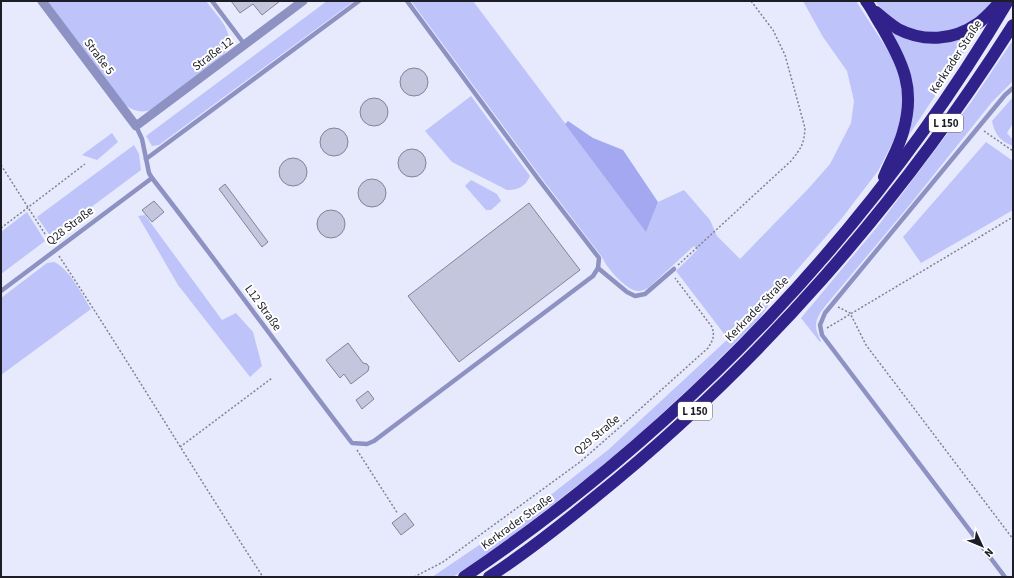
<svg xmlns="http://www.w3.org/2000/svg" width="1014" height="578" viewBox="0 0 1014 578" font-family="'Source Sans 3',sans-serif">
<rect width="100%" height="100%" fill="#e7eafd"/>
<g fill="#bec3f9">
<path d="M47 1H206C219 19 241 36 221 58L151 110C141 113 134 111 125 105Z"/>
<polygon points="327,1 354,1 159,145 152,146 146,136"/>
<path d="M411 1H473L646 231 658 202 684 190 710 220 717 236 740 259 808 189 830 164 851 123 854 101 847 71 823 37 803 1H856L894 60 901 81 903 106 896 136 878 171 842 218 777 293 759 319 698 380 642 432 596 471 506 541 453 577H432L534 508 608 450 728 339 676 271 697 250 694 246 648 288C645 289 642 291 639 291 627 292 606 267 602 257L540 176Z"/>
<path d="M875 1H993C964 45 904 42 875 1Z"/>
<polygon points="887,27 962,37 978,31 905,141 912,111"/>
<path d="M1013 40V81L992 102 908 207 826 305C816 318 812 325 821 341L820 342 801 318 878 226 972 101Z"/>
<path d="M471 96 530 176C525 187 518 190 507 190L452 162 425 131Z"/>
<path d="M1013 97V123L1007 133 1013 140V146C1000 141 995 135 992 121Z"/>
<polygon points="112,133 118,142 97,160 82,155"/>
<polygon points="986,142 1013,161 1013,210 921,263 903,237"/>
<polygon points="134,145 139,154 141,170 51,237 37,217"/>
<polygon points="471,180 497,194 501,201 491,210 486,210 465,186"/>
<polygon points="27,212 45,241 1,274 1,232"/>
<polygon points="145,215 222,320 236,313 253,332 262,366 250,377 178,285 138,216"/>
<path d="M54 262C69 268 82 295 91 309L1 375V298L47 263Z"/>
</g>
<polygon fill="#a3a8f0" points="568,121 593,138 623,150 658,202 646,232 565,124"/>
<g fill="#c3c6dc" stroke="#818499">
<polygon points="231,1 280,1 262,15 253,4 240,13"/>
<circle cx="414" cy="82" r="14"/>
<circle cx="374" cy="112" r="14"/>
<circle cx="334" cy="142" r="14"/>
<circle cx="412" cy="163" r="14"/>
<circle cx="293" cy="172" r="14"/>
<circle cx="372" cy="193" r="14"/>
<polygon points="225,184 268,242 262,247 219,189"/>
<polygon points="154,201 164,212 152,222 142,210"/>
<polygon points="529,203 580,270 459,362 408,296"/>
<circle cx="331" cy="224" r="14"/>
<polygon points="348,343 363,363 367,364 369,367 368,371 351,384 344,374 340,378 326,360"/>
<polygon points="368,391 374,399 362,409 356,400"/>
<polygon points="405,513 414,525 401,535 392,523"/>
</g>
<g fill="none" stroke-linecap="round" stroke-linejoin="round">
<g stroke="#7f818f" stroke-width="1.5" stroke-dasharray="2 2" stroke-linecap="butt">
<polyline points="984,131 1013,151"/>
<polyline points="1,165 52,245"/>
<polyline points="1,228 85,164"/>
<path d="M59 256C129 362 194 471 263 577"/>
<path d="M678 265 791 161C801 148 804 145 805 128L785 55 773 30 751 1"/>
<polyline points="838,307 850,313 866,345 1013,539"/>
<polyline points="827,328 1013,217"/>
<polyline points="180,447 272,378"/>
<polyline points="357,450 398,514"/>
<path d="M414 577 443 562 580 462 620 427 708 348C713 340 715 336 712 327L675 278"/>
</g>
<g stroke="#8e92c3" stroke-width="4.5">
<polyline points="212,1 245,45"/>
<path d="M136 126 142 139 149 173 152 178C220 265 285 356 352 443L367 444 374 441 593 276 598 268 599 258 539 180 407 1"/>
<polyline points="146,159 359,1"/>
<polyline points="598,268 627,292 635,296 645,294 674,269"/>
<polyline points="1,291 152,178"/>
<polyline points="1005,577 822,335 820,325 825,313 1005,95 1013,88"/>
</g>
<polyline stroke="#8e92c3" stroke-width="9" points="42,1 136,126 303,1"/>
<g stroke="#31228b" stroke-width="12">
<path d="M866 1C872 9 876 18 882 27 903 64 916 88 903 132 899 147 890 162 884 177"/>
<path d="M876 12C883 18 890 24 898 29 923 42 953 41 977 24 986 18 993 9 1001 1"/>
<path d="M464 577C684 428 873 230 1008 1"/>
<path d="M489 577C526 553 560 526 594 498 757 367 901 202 1013 25"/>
</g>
</g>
<g text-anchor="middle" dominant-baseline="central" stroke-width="4" stroke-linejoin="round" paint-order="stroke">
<g fill="#fff" stroke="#606167" stroke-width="1">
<rect x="929" y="114" width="34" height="18" rx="3"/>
<rect x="678" y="402" width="34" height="18" rx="3"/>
</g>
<g font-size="11" font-weight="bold" fill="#1c1d26">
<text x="946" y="123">L 150</text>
<text x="695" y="411">L 150</text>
</g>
<g font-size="12" fill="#1c1d26" stroke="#fff">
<text transform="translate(213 54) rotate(-37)">Straße 12</text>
<text transform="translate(99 57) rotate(53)">Straße 5</text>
<text transform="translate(956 57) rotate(-57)">Kerkrader Straße</text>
<text transform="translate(70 226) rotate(-37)">Q28 Straße</text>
<text transform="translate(263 308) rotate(54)">L12 Straße</text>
<text transform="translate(757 309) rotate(-46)">Kerkrader Straße</text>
<text transform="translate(597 435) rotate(-40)">Q29 Straße</text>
<text transform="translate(517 522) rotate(-36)">Kerkrader Straße</text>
</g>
</g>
<rect width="1014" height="578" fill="none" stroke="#1c1d26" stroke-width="4"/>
<g transform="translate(982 546) rotate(134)" stroke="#ffffff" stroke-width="3" paint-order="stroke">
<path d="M0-3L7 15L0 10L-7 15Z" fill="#1c1d26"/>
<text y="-6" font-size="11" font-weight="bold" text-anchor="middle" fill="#1c1d26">N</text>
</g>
</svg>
